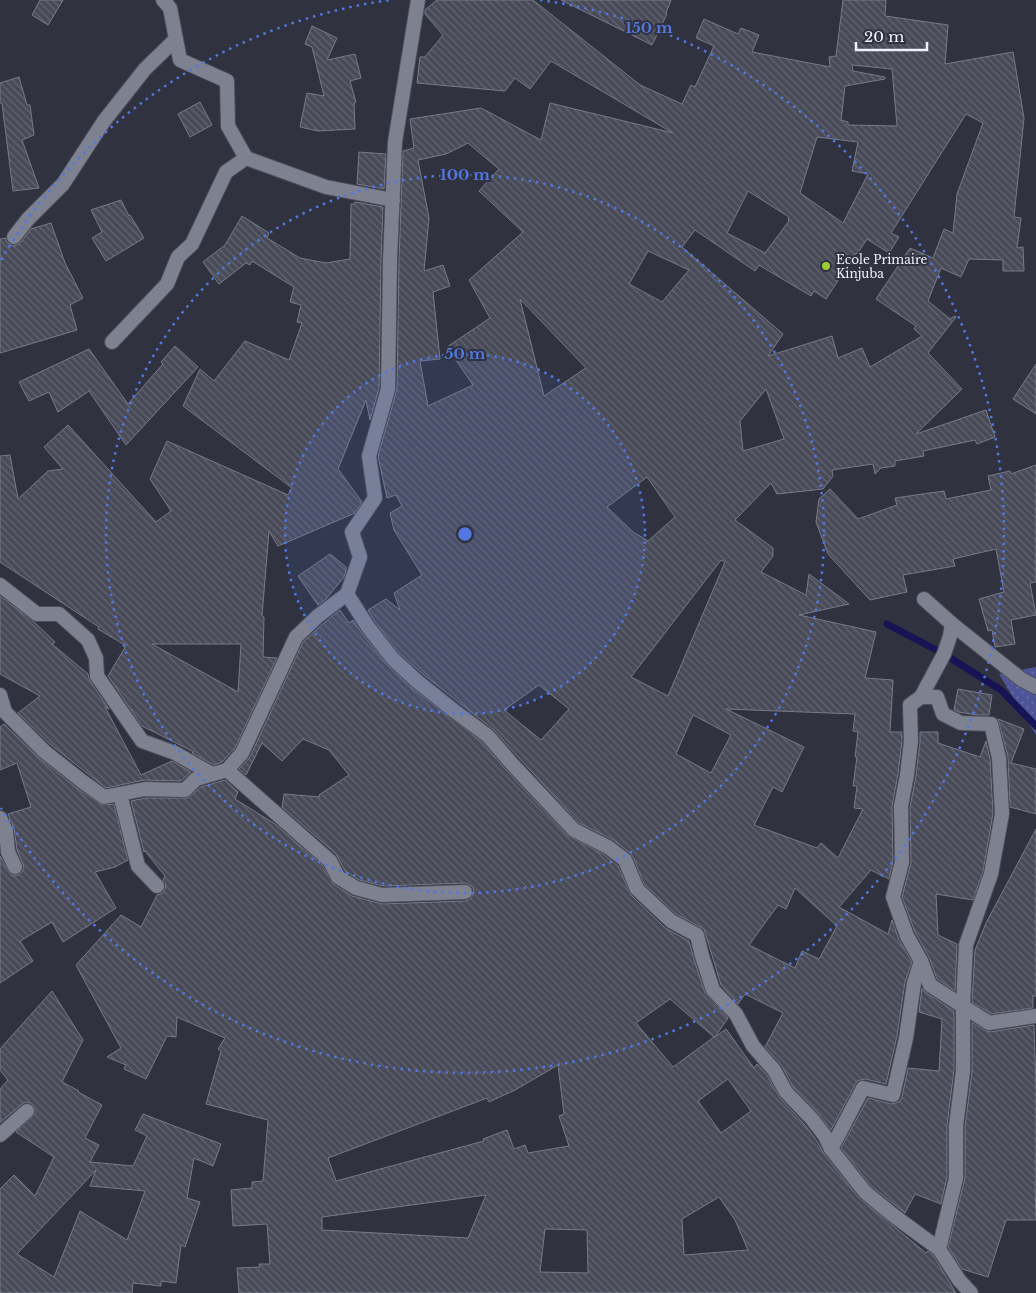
<svg xmlns="http://www.w3.org/2000/svg" width="1036" height="1293" viewBox="0 0 1036 1293" font-family="'Libre Baskerville',serif">
<defs>
<pattern id="grass-dots" width="8" height="8" patternUnits="userSpaceOnUse" patternTransform="scale(1.25)"><rect width="8" height="8" fill="#4d5598"/><path d="M2 2h.1M6 6h.1" fill="none" stroke="#676ea7" stroke-width="1.8" stroke-linecap="round"/></pattern>
<pattern id="building-back-hatch" width="6" height="6" patternUnits="userSpaceOnUse" patternTransform="scale(1.25)"><rect width="6" height="6" fill="#484a58"/><path d="M-1 5l2 2M0 0l6 6M5-1l2 2" fill="none" stroke="#636571"/></pattern>
</defs>
<rect width="100%" height="100%" fill="#30323f"/>
<polygon fill="url(#grass-dots)" points="1036,667 1036,735 999,674"/>
<g fill="none" stroke-linecap="round" stroke-linejoin="round">
<polyline stroke="#171455" stroke-width="7" points="887,624 944,654 1001,690 1036,726"/>
</g>
<g fill="url(#building-back-hatch)" stroke="#777a89" fill-rule="evenodd">
<polygon points="40,0 63,0 48,25 32,15"/>
<path d="M437 0H533L640 85 682 104 691 85 695 87 714 46 696 38 704 19 738 34 741 28 759 35 752 52 830 67 829 57 836 56 843 0H886L885 16 948 25 945 64 1013 52 1024 118 1014 217 1021 218 1017 248 1023 247 1024 271H1003V260L969 259 961 277 941 268 928 301 950 319 955 316 956 317 928 353 962 389 916 434 986 410 995 437 977 444 975 440 923 451 924 456 895 461V466L881 468 875 474 873 464 832 470 833 476 823 489 777 494 771 483 735 520 773 548V556L761 572 806 595 809 574 849 604 799 615 876 632 865 678 893 680 890 732H902V741L898 774 892 806 893 861 889 879 871 870 839 907 888 934 892 920 899 940 912 962 905 982 897 1036 886 1084 865 1079 857 1081 831 1130 818 1113 793 1087 782 1066 765 1047 783 1013 745 994 738 1004 721 985 704 929 676 914 644 884 633 857 630 853 612 839 579 823 519 758 494 730 424 675 399 653 375 622 368 610 386 599 400 610 394 593 422 575 394 530 390 513 402 506 396 495 387 498 378 456 397 389 399 260 403 151 414 148 410 119 481 108 541 140 550 103 673 133 551 61 530 89 515 78 505 91 417 83 420 57H425L443 35 425 14V10ZM852 65 892 69 897 126 848 125V122L841 120 845 86 885 79V77L853 71ZM966 114 983 123 957 194 953 233 944 229 933 258 910 248 876 299 916 326 914 329 922 336 870 367 862 348 838 358 832 336 768 356 783 334 682 247 695 230 755 271 759 265 811 296 814 291 826 299 856 253 857 254 867 239 889 253 899 237 891 233ZM817 137 858 142 852 171 868 174 843 223 800 193ZM468 143 499 169 479 191 523 232 469 280 490 318 447 347 473 385 428 406 420 361 440 359 433 292 450 286 443 265 424 271 429 218 418 160 446 154ZM748 191 789 217 788 220 789 221 765 253 727 233ZM648 251 689 270 662 302 629 284ZM520 299 586 368 544 396ZM766 389 784 439 743 451 740 421ZM647 477 675 517 648 541 633 532 607 507ZM721 560 725 562 668 696 631 677ZM539 685 569 709 541 740 504 710ZM726 709 855 714 853 731 858 732 855 757H857L853 786H857L854 808 863 809 838 858 821 843 817 848 754 825 773 787 782 792 804 747ZM693 715 731 735 711 773 676 754ZM795 888 837 926 819 959 802 951 795 968 749 945 778 905 786 909Z"/>
<polygon points="561,0 671,0 666,13 667,14 652,45"/>
<polygon points="312,26 337,38 327,60 355,54 361,78 350,81 356,102 354,103 355,129 318,131 300,127 307,93 324,96 312,47 305,44"/>
<polygon points="19,77 27,105 30,105 34,135 22,140 39,188 13,191 2,103 0,103 0,83"/>
<polygon points="200,102 212,125 190,137 178,114"/>
<polygon points="359,152 386,154 384,189 357,184"/>
<polygon points="121,200 129,216 130,215 144,238 106,261 92,238 102,232 91,210"/>
<path d="M355 202 383 207 381 260 379 388 370 420 366 400 338 469 362 502 355 513 278 546 269 531 262 616 264 617 263 657 277 658 235 748 222 762 214 765 192 753 194 752 142 726 108 676 127 644H123L98 629 99 627 0 562V456L10 455 18 499 48 471 63 469 44 447 68 425 156 522 171 511 150 479 167 441 288 495 292 488 183 406 200 369 214 381 245 341 289 360 302 323 297 322 301 305 290 302 294 287 252 261 250 265 246 263 219 284 203 262 225 245 242 216 269 233 267 238 300 258 326 263 350 259 351 204H355ZM152 644H241L238 692Z"/>
<polygon points="51,223 65,263 83,298 70,305 77,330 0,353 0,239 6,238 6,241 9,244 13,246 17,245 21,242 31,229"/>
<polygon points="175,346 198,367 126,445 89,391 58,412 49,392 29,401 19,382 89,349 128,404 163,364 161,362"/>
<polygon points="1036,364 1036,414 1013,399"/>
<polygon points="1036,465 1036,582 1030,583 1036,615 1011,620 1015,644 995,647 992,630 988,631 979,599 1004,592 996,549 953,559 955,566 903,575 907,592 870,600 828,554 816,522 819,499 830,489 858,519 897,505 895,498 944,491 946,499 991,490 988,476 1010,471 1011,474"/>
<polygon points="330,554 346,567 346,571 344,577 326,599 318,605 298,576"/>
<polygon points="0,596 33,621 55,642 52,644 88,674 90,681 109,709 105,707 141,775 172,761 191,772 181,781 144,780 106,788 51,745 18,713 40,696 0,674"/>
<path d="M340 610 349 623 353 620 361 632 387 665 413 689 482 742 506 770 568 836 603 854 618 866 631 895 665 928 689 941 694 959 705 993 728 1018 715 1037 726 1029 754 1068 757 1064 767 1075 780 1098 805 1125 817 1141 824 1154 858 1197 926 1253 928 1251 933 1255 956 1293H239L237 1268 260 1267 259 1264H270L267 1224 233 1226 231 1190 252 1188V1182L263 1181 268 1120 206 1104 221 1051 218 1049 225 1038 177 1017 176 1037 167 1036 146 1079 124 1069 126 1065 107 1057 121 1048 76 965 121 915 141 927 157 895 163 893 165 889 166 884 163 880 165 876 145 851 144 852 131 801 146 798H188L201 787 225 780 238 792 235 799 275 824 323 866 333 884 352 896 382 904 465 901 469 900 472 896 474 892 473 888 470 885 465 883 383 886 359 880 345 871 336 854 282 807 284 794 320 797 319 795 349 775 329 750 303 739 282 761 262 743 246 775 239 769 250 757 303 642 324 623ZM670 999 714 1037 673 1067 636 1023ZM558 1065 564 1114 559 1116 569 1146 528 1153 525 1145 514 1149 507 1130 483 1139 484 1141 336 1181 328 1158 487 1098 489 1102 515 1090ZM728 1079 751 1111 721 1133 698 1101ZM486 1195 468 1238 322 1230V1217ZM719 1197 735 1220 748 1250 684 1255 682 1219ZM545 1229 587 1230 588 1273 540 1272Z"/>
<polygon points="958,689 992,695 989,715 977,715 958,712 954,710"/>
<polygon points="998,719 1024,729 1011,763 1036,769 1036,814 1010,807 1008,757"/>
<polygon points="4,724 39,758 78,789 102,805 114,804 128,860 115,867 95,872 116,908 63,942 52,922 20,941 33,961 0,983 0,856 10,874 15,876 18,875 22,872 24,868 23,864 17,850 14,828 8,814 31,807 17,763 0,770 0,727"/>
<polygon points="920,732 938,732 938,743 980,757 986,741 990,759 993,813 983,872 973,900 936,894 938,935 957,944 955,991 937,979 929,957 915,932 902,897 911,862 910,807 916,776 920,742"/>
<polygon points="1036,829 1036,996 1033,996 1033,1008 991,1014 972,1002 975,950 986,923"/>
<polygon points="922,988 925,992 954,1011 954,1070 947,1126 947,1177 941,1204 915,1194 905,1213 871,1186 841,1148 868,1098 891,1104 896,1103 900,1101 902,1097 908,1068 939,1071 942,1019 919,1012"/>
<path d="M52 991 83 1040 62 1082 79 1091 78 1092 102 1105 85 1138 99 1145 90 1162 133 1166 147 1136 135 1130 143 1114 221 1144 213 1166 194 1158 187 1198 200 1202 185 1247 181 1245 176 1283 161 1281V1286L133 1283 132 1293H0V1189L14 1175 35 1196 54 1157 16 1132 35 1114V1109L33 1105 30 1103 26 1102 22 1104 1 1122H0V1089L8 1080 0 1070V1049ZM96 1170 90 1186 145 1191 127 1240 80 1211 54 1277 17 1254Z"/>
<polygon points="972,1022 984,1030 990,1032 1034,1025 1036,1087 1036,1180 1035,1181 1036,1220 1006,1220 988,1277 962,1269 948,1247 965,1178 965,1127 972,1071"/>
</g>
<g fill="none" stroke-linecap="round" stroke-linejoin="round">
<defs>
<g id="minor">
<polyline points="163,0 170,8 180,60 227,81 228,126 246,158 326,187 393,200"/>
<polyline points="14,237 28,219 63,184 104,121 145,69 176,39"/>
<polyline points="112,342 167,284 178,257 192,244 226,172 246,158"/>
<polyline points="0,585 37,614 59,614 88,640 96,658 97,676 142,741 175,753 212,774"/>
<polyline points="347,594 368,627 393,659 418,682 453,710 488,736 512,764 574,830 608,847 625,860 637,889 671,921 697,935 702,956 713,990 736,1014 753,1046 774,1070 786,1092 812,1119 825,1136 831,1149 865,1192 893,1215 939,1249 959,1280 971,1293"/>
<polyline points="924,599 952,624 1021,679 1036,687"/>
<polyline points="0,695 5,712 45,752 83,782 104,797 145,789 185,790 196,779 227,770 242,753 296,637 318,616 347,594 360,557 352,532 375,498 369,456 388,389 390,260 395,142 418,0"/>
<polyline points="921,697 937,697 943,714 961,723 991,724 999,758 1002,814 991,874 966,945 963,1006 963,1071 956,1126 956,1178 939,1249"/>
<polyline points="227,770 330,861 338,877 356,888 382,895 465,892"/>
<polyline points="120,794 138,866 157,886"/>
<polyline points="0,818 6,831 8,852 15,867"/>
<polyline points="921,961 930,985 989,1023 1036,1016"/>
<polyline points="0,1135 27,1111"/>
<polyline points="831,1149 863,1088 893,1095 906,1038 914,983 921,961 907,936 893,897 902,862 901,806 907,775 911,741 910,705 921,697 944,654 950,636 952,624"/>
</g>
</defs>
<use href="#minor" stroke="#4c4e59" stroke-width="16"/>
<use href="#minor" stroke="#7e8190" stroke-width="14"/>
</g>
<circle cx="465" cy="534" r="180" fill="#5277e1" fill-opacity=".12"/>
<g fill="none" stroke="#5277e1" stroke-width="2.5" stroke-dasharray="2.5 5">
<circle cx="465" cy="534" r="180"/>
<circle cx="465" cy="534" r="359"/>
<path d="M1 260A539 539 0 0 1 390 0M540 0A539 539 0 1 1 1 808"/>
</g>
<circle fill="#99cb35" stroke="#30323f" stroke-width="2" cx="826" cy="266" r="5"/>
<g text-anchor="middle" dominant-baseline="central" stroke-width="4" stroke-linejoin="round" paint-order="stroke">
<g font-size="12" fill="#f0f2fb" stroke="#30323f" text-anchor="start">
<text x="836" y="259">Ecole Primaire<tspan x="836" dy="14">Kinjuba</tspan></text>
</g>
</g>
<circle cx="465" cy="534" r="8" fill="#5277e1" stroke="#30323f" stroke-width="2.5"/>
<g font-size="15" text-anchor="middle" font-weight="bold" fill="#5277e1" stroke="#30323f" stroke-width="4" stroke-linejoin="round" paint-order="stroke">
<text x="649" y="33">150 m</text>
<text x="465" y="180">100 m</text>
<text x="465" y="359">50 m</text>
</g>
<path d="M856 42v8h71v-8" fill="none" stroke="#f0f2fb" stroke-width="2.5"/>
<text x="864" y="42" font-size="15" fill="#f0f2fb" stroke="#30323f" stroke-width="4" paint-order="stroke">20 m</text>
</svg>
